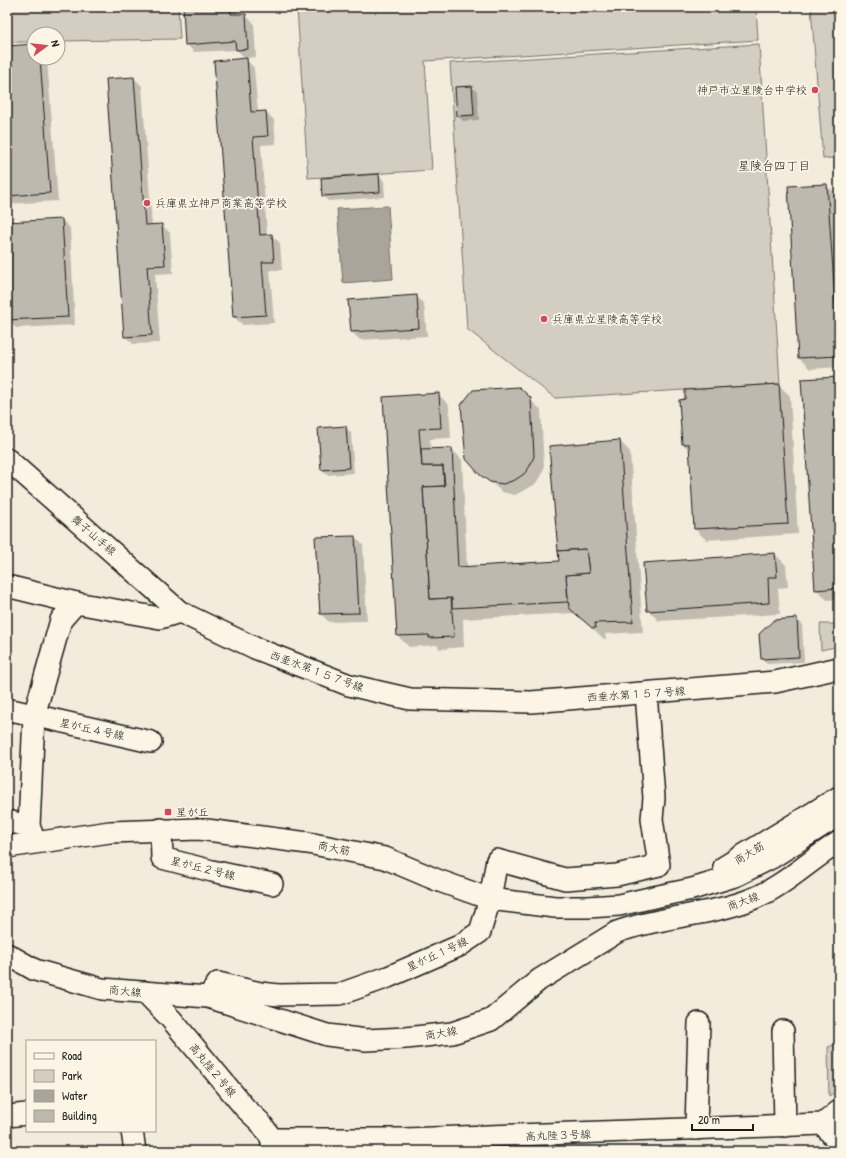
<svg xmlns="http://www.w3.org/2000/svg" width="846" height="1158" viewBox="0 0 846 1158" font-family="'Patrick Hand','Klee One',sans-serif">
<rect width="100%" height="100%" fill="#f3ecdd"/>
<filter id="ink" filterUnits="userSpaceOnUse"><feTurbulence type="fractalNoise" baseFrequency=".025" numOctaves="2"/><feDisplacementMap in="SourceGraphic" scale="8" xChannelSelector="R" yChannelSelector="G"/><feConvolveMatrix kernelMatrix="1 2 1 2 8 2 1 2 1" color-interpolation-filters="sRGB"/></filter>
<g filter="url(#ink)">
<g fill="#d3cec1" stroke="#78756e">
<polygon points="7,7 178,7 180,39 58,41 58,34 34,34 34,42 7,42"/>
<polygon points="297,7 756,7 758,40 425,61 432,170 308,178"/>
<polygon points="811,7 839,7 839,157 823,159"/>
<polygon points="759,44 780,384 555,398 467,329 450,63"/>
<polygon points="820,624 839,624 839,646 821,650"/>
<polygon points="839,1043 839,1089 829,1096 828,1047"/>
</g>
<polygon fill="#aaa59b" stroke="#716e68" points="388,206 393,279 343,283 337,209"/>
<g fill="#0003">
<polygon points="184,7 238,7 238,15 245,15 254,23 256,57 245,58 237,50 194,52 186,44"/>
<polygon points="34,45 34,58 47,58 58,201 7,204 7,47"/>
<polygon points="246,59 254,68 258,113 266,112 274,120 276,144 261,145 267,235 271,235 280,243 282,270 270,270 274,323 243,325 234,317"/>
<polygon points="134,78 142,86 152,226 162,225 170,233 173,273 155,274 160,343 133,344 125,336"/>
<polygon points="472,87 477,92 479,120 463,121 458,116"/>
<polygon points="379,175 384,181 385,197 328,201 323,195"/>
<polygon points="826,185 837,195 839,367 810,369 799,358 789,187"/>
<polygon points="62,220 70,228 75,325 16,328 8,320 7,223"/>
<polygon points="416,296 424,304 427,336 360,340 352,332 350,301"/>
<polygon points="839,378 839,599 827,600 816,589"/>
<polygon points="779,385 790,396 798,534 706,540 695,529 690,451 683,444"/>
<polygon points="518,388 541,410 544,468 541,477 534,485 515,495 502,492 481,474"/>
<polygon points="438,394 449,405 451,438 430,439 431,450 452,449 462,460 467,567 560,562 620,441 630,452 643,632 605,634 606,639 604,639 575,613 463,619 464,647 440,649 437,645 409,647 398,636 384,398"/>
<polygon points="346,427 351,433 354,473 328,475 322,470"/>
<polygon points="355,537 363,545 367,621 329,622 321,614"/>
<polygon points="775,554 786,565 788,587 778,588 780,614 659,621 648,610"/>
<polygon points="796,619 802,624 804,662 767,664 762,659 760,634"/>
</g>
<g fill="#beb9ae" stroke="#1c1c1c">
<polygon points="183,7 230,7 231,14 246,14 248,49 236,50 235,41 185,45"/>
<polygon points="34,44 34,58 40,58 50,193 7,196 7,46"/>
<polygon points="247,58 251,112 266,111 268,136 253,137 260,235 272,234 274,262 262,262 266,315 233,317 214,61"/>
<polygon points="134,77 145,225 162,224 165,265 147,266 152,335 124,337 106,79"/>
<polygon points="472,86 474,115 457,116 455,87"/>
<polygon points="379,174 380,192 322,196 321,178"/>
<polygon points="827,184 839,356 798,358 788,186"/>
<polygon points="62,219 68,317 7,320 7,222"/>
<polygon points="417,295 419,328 351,332 348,300"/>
<polygon points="839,377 839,588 815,590 801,379"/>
<polygon points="779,384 788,524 694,529 689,444 682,444 679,400 685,399 685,390"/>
<polygon points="519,387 531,398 534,456 530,466 524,474 515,480 503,484 490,482 480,475 466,459 461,405 473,390"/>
<polygon points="439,393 441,428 419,429 422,466 443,466 444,486 423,487 430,599 451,598 454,637 429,638 429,635 397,636 383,397"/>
<polygon points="346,426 349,468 321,470 318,428"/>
<polygon points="620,440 633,622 595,623 596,628 592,628 569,608 566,575 589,573 586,549 558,551 549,446"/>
<polygon points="452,448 458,567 559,561 558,551 586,549 589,573 566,575 568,602 452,608 452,598 430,599 423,487 445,486 443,466 422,466 421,449"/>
<polygon points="355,536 359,613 320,614 315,537"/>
<polygon points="775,553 777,577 768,577 769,603 647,611 643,563"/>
<polygon points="797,618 799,657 761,659 759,634 774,620"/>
</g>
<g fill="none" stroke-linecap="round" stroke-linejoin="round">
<defs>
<g id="minor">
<polyline points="7,459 180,612 255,648 349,685 410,699 531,702 775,682 839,668"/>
<polyline points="7,586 76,603"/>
<polyline points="7,709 151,742"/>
<polyline points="7,821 29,826"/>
<polyline points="161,829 162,858 212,871 272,884"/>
<polyline points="35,842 29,826 34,716 61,620 76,603 160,618 180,612"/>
<polyline points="7,847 110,832 199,829 308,843 385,858 437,880 490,899 555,907 588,907 619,905 654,897 692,889 735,876 773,857 839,815"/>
<polyline points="724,867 839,797"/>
<path d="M7 954 35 970 102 989 208 997 327 1035 366 1040 406 1038 452 1033 491 1020 539 980 617 932C660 916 709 916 752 899 783 887 810 860 839 842"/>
<polyline points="145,992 171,1019 245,1108 260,1122 272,1139 272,1151"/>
<polyline points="208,997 218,983 260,993 279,995 340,994 388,977 459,946 480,932 490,899 497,860 565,879 617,875 659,865 652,819 654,798 646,693"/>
<polyline points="783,1031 785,1126"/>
<polyline points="7,1116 27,1114"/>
<polyline points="823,1124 839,1143"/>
<polyline points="696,1129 699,1023"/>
<polyline points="132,1131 135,1151"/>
<polyline points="272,1139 405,1139 823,1124 839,1111"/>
</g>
</defs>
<use href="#minor" stroke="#1c1c1c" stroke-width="24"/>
<use href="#minor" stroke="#fcf5e5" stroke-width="21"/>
</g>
</g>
<g fill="#d1495b" stroke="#fcf5e5" stroke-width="1.5">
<circle cx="815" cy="90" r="4"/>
<circle cx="147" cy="203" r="4"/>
<circle cx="544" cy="319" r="4"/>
<rect x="164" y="808" width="8" height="8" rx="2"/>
</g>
<g text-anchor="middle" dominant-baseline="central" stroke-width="3.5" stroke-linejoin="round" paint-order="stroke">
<g font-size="11" fill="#1c1c1c" stroke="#fcf5e5" text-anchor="start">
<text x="807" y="90" text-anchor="end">神戸市立星陵台中学校</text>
<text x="155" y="203">兵庫県立神戸商業高等学校</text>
<text x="552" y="319">兵庫県立星陵高等学校</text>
<text x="176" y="812">星が丘</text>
</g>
<g font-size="11" fill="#1c1c1c" stroke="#fcf5e5">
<text transform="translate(94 535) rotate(41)">舞子山手線</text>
<text transform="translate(317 671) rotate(20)">西垂水第１５７号線</text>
<text transform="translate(636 694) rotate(-4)">西垂水第１５７号線</text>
<text transform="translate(92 729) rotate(12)">星が丘４号線</text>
<text transform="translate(334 848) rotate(11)">商大筋</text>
<text transform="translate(749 853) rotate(-31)">商大筋</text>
<text transform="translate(203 868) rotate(14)">星が丘２号線</text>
<text transform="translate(743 901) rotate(-20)">商大線</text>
<text transform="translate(437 954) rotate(-25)">星が丘１号線</text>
<text transform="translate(125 991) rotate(5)">商大線</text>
<text transform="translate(441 1033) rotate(-10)">商大線</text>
<text transform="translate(213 1070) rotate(50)">高丸陸２号線</text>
<text transform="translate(558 1135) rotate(-2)">高丸陸３号線</text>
</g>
<g font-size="12" fill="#1c1c1c" stroke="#fcf5e5">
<text x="774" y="165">星陵台四丁目</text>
</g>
</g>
<rect width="846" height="1158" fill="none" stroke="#fcf5e5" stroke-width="24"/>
<rect x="12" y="12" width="822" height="1134" fill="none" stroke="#1c1c1c" stroke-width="1.5" filter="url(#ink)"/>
<rect x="26" y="1040" width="130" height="92" fill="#fcf5e5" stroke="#a29e95"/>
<rect x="34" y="1053" width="20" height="6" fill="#fcf5e5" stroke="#a29e95"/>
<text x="62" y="1060" font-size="12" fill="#1c1c1c">Road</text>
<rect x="34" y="1070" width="20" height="12" fill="#d3cec1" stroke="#a29e95"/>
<text x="62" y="1080" font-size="12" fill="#1c1c1c">Park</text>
<rect x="34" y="1090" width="20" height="12" fill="#aaa59b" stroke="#a29e95"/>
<text x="62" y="1100" font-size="12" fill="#1c1c1c">Water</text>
<rect x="34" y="1110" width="20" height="12" fill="#beb9ae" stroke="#a29e95"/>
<text x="62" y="1120" font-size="12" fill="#1c1c1c">Building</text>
<g transform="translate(46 46) rotate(75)"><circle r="19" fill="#fcf5e5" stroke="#a29e95"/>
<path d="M0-3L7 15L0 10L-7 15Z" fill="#d1495b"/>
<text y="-6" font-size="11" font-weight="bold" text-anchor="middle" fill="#1c1c1c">N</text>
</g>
<path d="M692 1124v6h61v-6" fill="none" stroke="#1c1c1c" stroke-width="2"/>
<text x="698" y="1124" font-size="12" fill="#1c1c1c" stroke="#fcf5e5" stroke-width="3" paint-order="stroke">20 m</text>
</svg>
